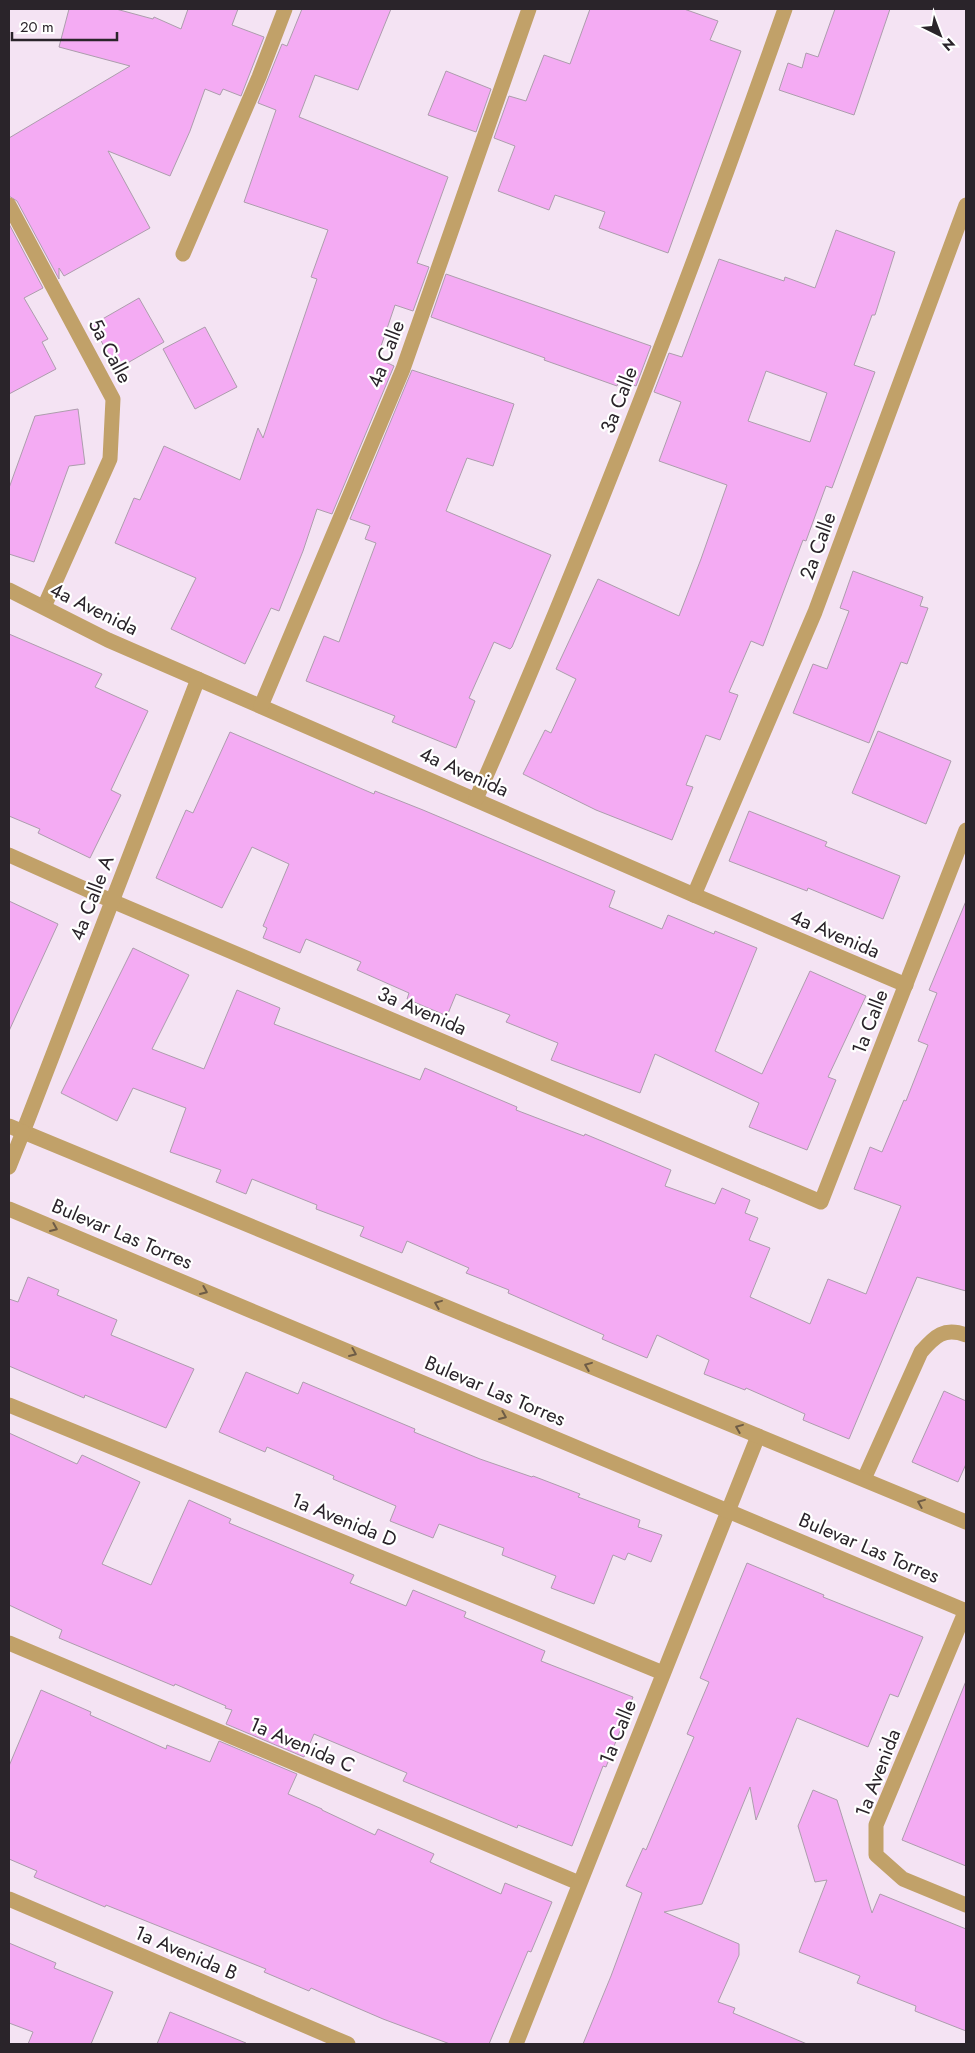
<svg xmlns="http://www.w3.org/2000/svg" width="975" height="2053" viewBox="0 0 975 2053" font-family="Jost,sans-serif">
<rect width="100%" height="100%" fill="#f4e3f3"/>
<g fill="#f4abf3" stroke="#ad9dad" fill-rule="evenodd">
<polygon points="69,9 116,9 153,19 154,17 181,29 188,9 238,9 232,25 264,37 241,96 223,89 220,95 205,89 190,131 170,176 108,151 150,228 64,276 59,268 59,279 17,201 9,196 9,138 130,66 59,47"/>
<polygon points="302,9 391,9 358,90 315,75 299,117 448,177 417,263 429,267 413,311 395,305 377,358 394,366 332,514 317,509 303,551 279,611 271,608 245,664 171,629 196,578 115,543 134,498 140,500 164,446 240,480 258,428 263,438 317,279 311,277 328,230 244,202 276,110 258,103 282,44 287,46"/>
<polygon points="590,9 684,9 718,21 710,40 741,51 668,253 599,228 605,212 555,195 549,210 498,191 515,146 494,138 509,96 526,101 544,55 570,64"/>
<polygon points="835,9 890,9 854,115 779,90 788,63 802,68 806,53 818,57"/>
<polygon points="446,71 491,89 476,132 428,115"/>
<polygon points="9,224 43,288 24,298 48,339 42,342 56,369 9,394"/>
<path d="M836 230 895 252 875 315H872L854 365 875 372 832 488 826 486 806 541 803 540 763 646 751 641 729 692 738 695 720 740 706 735 686 785 693 787 672 840 596 810 523 774 545 730 551 733 576 679 556 669 598 579 679 616 701 559 727 485 659 461 681 402 654 392 669 353 682 357 719 259 784 281 785 277 815 288ZM766 371 827 393 810 442 748 421Z"/>
<polygon points="446,274 651,346 636,386 619,379 617,386 544,360 545,358 431,317"/>
<polygon points="139,298 164,342 117,369 92,325"/>
<polygon points="205,327 237,387 195,409 163,349"/>
<polygon points="412,370 514,404 493,466 467,458 446,511 551,555 512,647 510,649 494,642 469,698 475,701 456,748 392,722 395,716 306,681 324,636 339,642 376,543 365,539 370,526 350,519"/>
<polygon points="78,409 85,464 69,466 34,562 9,554 9,488 35,416"/>
<polygon points="853,571 923,597 920,606 928,608 907,664 901,662 869,743 793,713 813,664 827,669 849,611 840,608"/>
<polygon points="9,634 102,674 95,687 148,711 111,790 121,795 90,858 38,833 40,829 9,816"/>
<polygon points="878,731 951,761 926,824 852,793"/>
<polygon points="230,732 374,794 375,791 423,810 615,891 609,907 662,929 668,915 714,934 715,931 757,948 715,1051 762,1074 810,971 866,996 828,1077 836,1080 807,1150 749,1127 759,1103 655,1054 640,1093 551,1060 558,1043 506,1022 510,1015 456,994 447,1016 407,999 409,993 357,970 361,962 306,939 300,953 263,938 267,928 263,926 289,864 252,847 222,908 156,878 186,810 193,813"/>
<polygon points="749,811 827,842 825,846 900,876 883,919 808,888 807,891 729,861"/>
<polygon points="9,901 58,924 9,1031"/>
<polygon points="966,901 966,1291 917,1277 849,1439 803,1420 805,1414 746,1388 745,1390 704,1374 709,1360 657,1335 647,1358 602,1339 604,1335 508,1293 509,1290 466,1273 469,1268 407,1241 402,1253 360,1236 364,1227 316,1209 317,1205 252,1179 246,1194 216,1182 221,1170 170,1152 186,1108 133,1088 117,1121 61,1093 133,948 189,975 152,1049 204,1069 237,990 280,1008 274,1024 420,1080 425,1068 517,1107 516,1110 584,1136 585,1134 671,1170 665,1186 715,1204 722,1188 750,1200 745,1213 758,1218 749,1240 770,1248 750,1297 810,1324 828,1279 866,1294 901,1206 854,1189 870,1147 882,1152 904,1100 906,1101 928,1045 918,1041 937,993 929,990"/>
<polygon points="28,1277 59,1290 57,1295 117,1320 111,1335 194,1369 166,1428 85,1395 84,1398 9,1366 9,1299 18,1302"/>
<polygon points="246,1372 298,1394 303,1382 415,1429 414,1432 480,1459 532,1477 533,1476 580,1494 578,1497 640,1520 638,1527 662,1535 651,1562 628,1553 625,1560 613,1555 594,1604 551,1588 556,1576 502,1555 504,1548 439,1524 433,1538 390,1521 396,1506 333,1479 334,1476 267,1447 265,1452 219,1432"/>
<polygon points="944,1391 966,1401 966,1464 958,1482 912,1462"/>
<polygon points="9,1433 77,1464 82,1455 140,1482 102,1564 151,1585 189,1500 231,1519 229,1523 354,1575 350,1583 406,1606 413,1590 466,1612 464,1617 545,1651 541,1661 633,1697 606,1767 603,1766 572,1846 518,1825 517,1828 403,1781 407,1773 314,1734 304,1757 226,1724 232,1710 225,1708 226,1706 175,1684 174,1686 59,1638 62,1630 9,1605"/>
<polygon points="747,1563 824,1595 823,1597 923,1637 898,1697 890,1694 868,1747 797,1718 756,1820 750,1787 702,1904 664,1912 739,1944 739,1955 718,2002 735,2008 733,2013 807,2044 583,2044 611,1976 642,1893 626,1886 643,1848 646,1850 694,1737 687,1734 709,1682 700,1678"/>
<polygon points="966,1681 966,1866 902,1840"/>
<polygon points="41,1690 91,1712 90,1715 166,1749 167,1745 210,1762 219,1741 297,1774 288,1794 322,1809 322,1810 375,1835 378,1829 434,1854 430,1862 501,1894 505,1883 552,1902 531,1952 528,1951 489,2044 450,2044 383,2019 311,1988 309,1991 264,1972 266,1969 106,1905 105,1907 34,1877 37,1871 9,1859 9,1766"/>
<polygon points="813,1790 837,1800 872,1913 880,1894 966,1929 966,2031 915,2011 916,2006 857,1983 860,1976 799,1952 827,1880 815,1882 798,1826"/>
<polygon points="9,1943 56,1963 54,1968 113,1992 91,2044 28,2044 33,2032 9,2023"/>
<polygon points="170,2012 246,2043 246,2044 157,2044"/>
</g>
<g fill="none" stroke-linecap="round" stroke-linejoin="round">
<g stroke="#c1a169" stroke-width="15">
<polyline points="9,205 113,399 110,459 44,607"/>
<polyline points="183,254 259,77 285,9"/>
<polyline points="9,590 108,640 694,895 906,985"/>
<polyline points="261,706 403,369 529,9"/>
<path d="M476 799C590 540 691 276 785 9"/>
<polyline points="9,855 112,901 821,1202 966,830"/>
<polyline points="694,895 815,612 966,205"/>
<polyline points="23,1132 198,679"/>
<polyline points="9,1405 663,1673"/>
<path d="M864 1479 921 1352C935 1336 944 1327 966 1335"/>
<polyline points="966,1610 876,1825 876,1855 903,1879 966,1905"/>
<polyline points="9,1643 579,1883"/>
<polyline points="9,1899 348,2044"/>
<polyline points="516,2044 758,1436"/>
</g>
<g stroke="#c1a169" stroke-width="15">
<polyline points="9,1126 966,1522"/>
<polyline points="9,1167 23,1132"/>
<polyline points="9,1209 966,1611"/>
</g>
</g>
<defs><path id="oneway-chevron" d="M-2-3.5L2.5 0L-2 3.5" fill="none" stroke-width="1.6" stroke-linecap="round" stroke-linejoin="round" transform="scale(1.25)"/></defs>
<g stroke="#6e5c46">
<use href="#oneway-chevron" transform="translate(54 1228) rotate(23)"/>
<use href="#oneway-chevron" transform="translate(204 1291) rotate(23)"/>
<use href="#oneway-chevron" transform="translate(438 1304) rotate(-158)"/>
<use href="#oneway-chevron" transform="translate(353 1353) rotate(23)"/>
<use href="#oneway-chevron" transform="translate(588 1366) rotate(-158)"/>
<use href="#oneway-chevron" transform="translate(503 1416) rotate(23)"/>
<use href="#oneway-chevron" transform="translate(739 1428) rotate(-158)"/>
<use href="#oneway-chevron" transform="translate(921 1503) rotate(-158)"/>
</g>
<g text-anchor="middle" dominant-baseline="central" stroke-width="4.5" stroke-linejoin="round" paint-order="stroke">
<g font-size="20" fill="#2a242a" stroke="#fff">
<text transform="translate(110 351) rotate(62)">5a Calle</text>
<text transform="translate(386 354) rotate(-69)">4a Calle</text>
<text transform="translate(619 400) rotate(-69)">3a Calle</text>
<text transform="translate(818 546) rotate(-70)">2a Calle</text>
<text transform="translate(94 609) rotate(26)">4a Avenida</text>
<text transform="translate(464 772) rotate(24)">4a Avenida</text>
<text transform="translate(92 898) rotate(-69)">4a Calle A</text>
<text transform="translate(835 934) rotate(23)">4a Avenida</text>
<text transform="translate(422 1011) rotate(23)">3a Avenida</text>
<text transform="translate(870 1022) rotate(-69)">1a Calle</text>
<text transform="translate(122 1234) rotate(23)">Bulevar Las Torres</text>
<text transform="translate(495 1391) rotate(23)">Bulevar Las Torres</text>
<text transform="translate(344 1520) rotate(22)">1a Avenida D</text>
<text transform="translate(869 1548) rotate(23)">Bulevar Las Torres</text>
<text transform="translate(618 1732) rotate(-68)">1a Calle</text>
<text transform="translate(302 1745) rotate(23)">1a Avenida C</text>
<text transform="translate(878 1773) rotate(-69)">1a Avenida</text>
<text transform="translate(186 1953) rotate(23)">1a Avenida B</text>
</g>
</g>
<rect width="975" height="2053" fill="none" stroke="#2a242a" stroke-width="20"/>
<g transform="translate(940 35) rotate(138)" stroke="#ffffff" stroke-width="4" paint-order="stroke">
<path d="M0-4L9 19L0 12L-9 19Z" fill="#2a242a"/>
<text y="-8" font-size="14" font-weight="bold" text-anchor="middle" fill="#2a242a">N</text>
</g>
<path d="M12 32v8h105v-8" fill="none" stroke="#2a242a" stroke-width="2.5"/>
<text x="20" y="32" font-size="15" fill="#2a242a" stroke="#ffffff" stroke-width="4" paint-order="stroke">20 m</text>
</svg>
